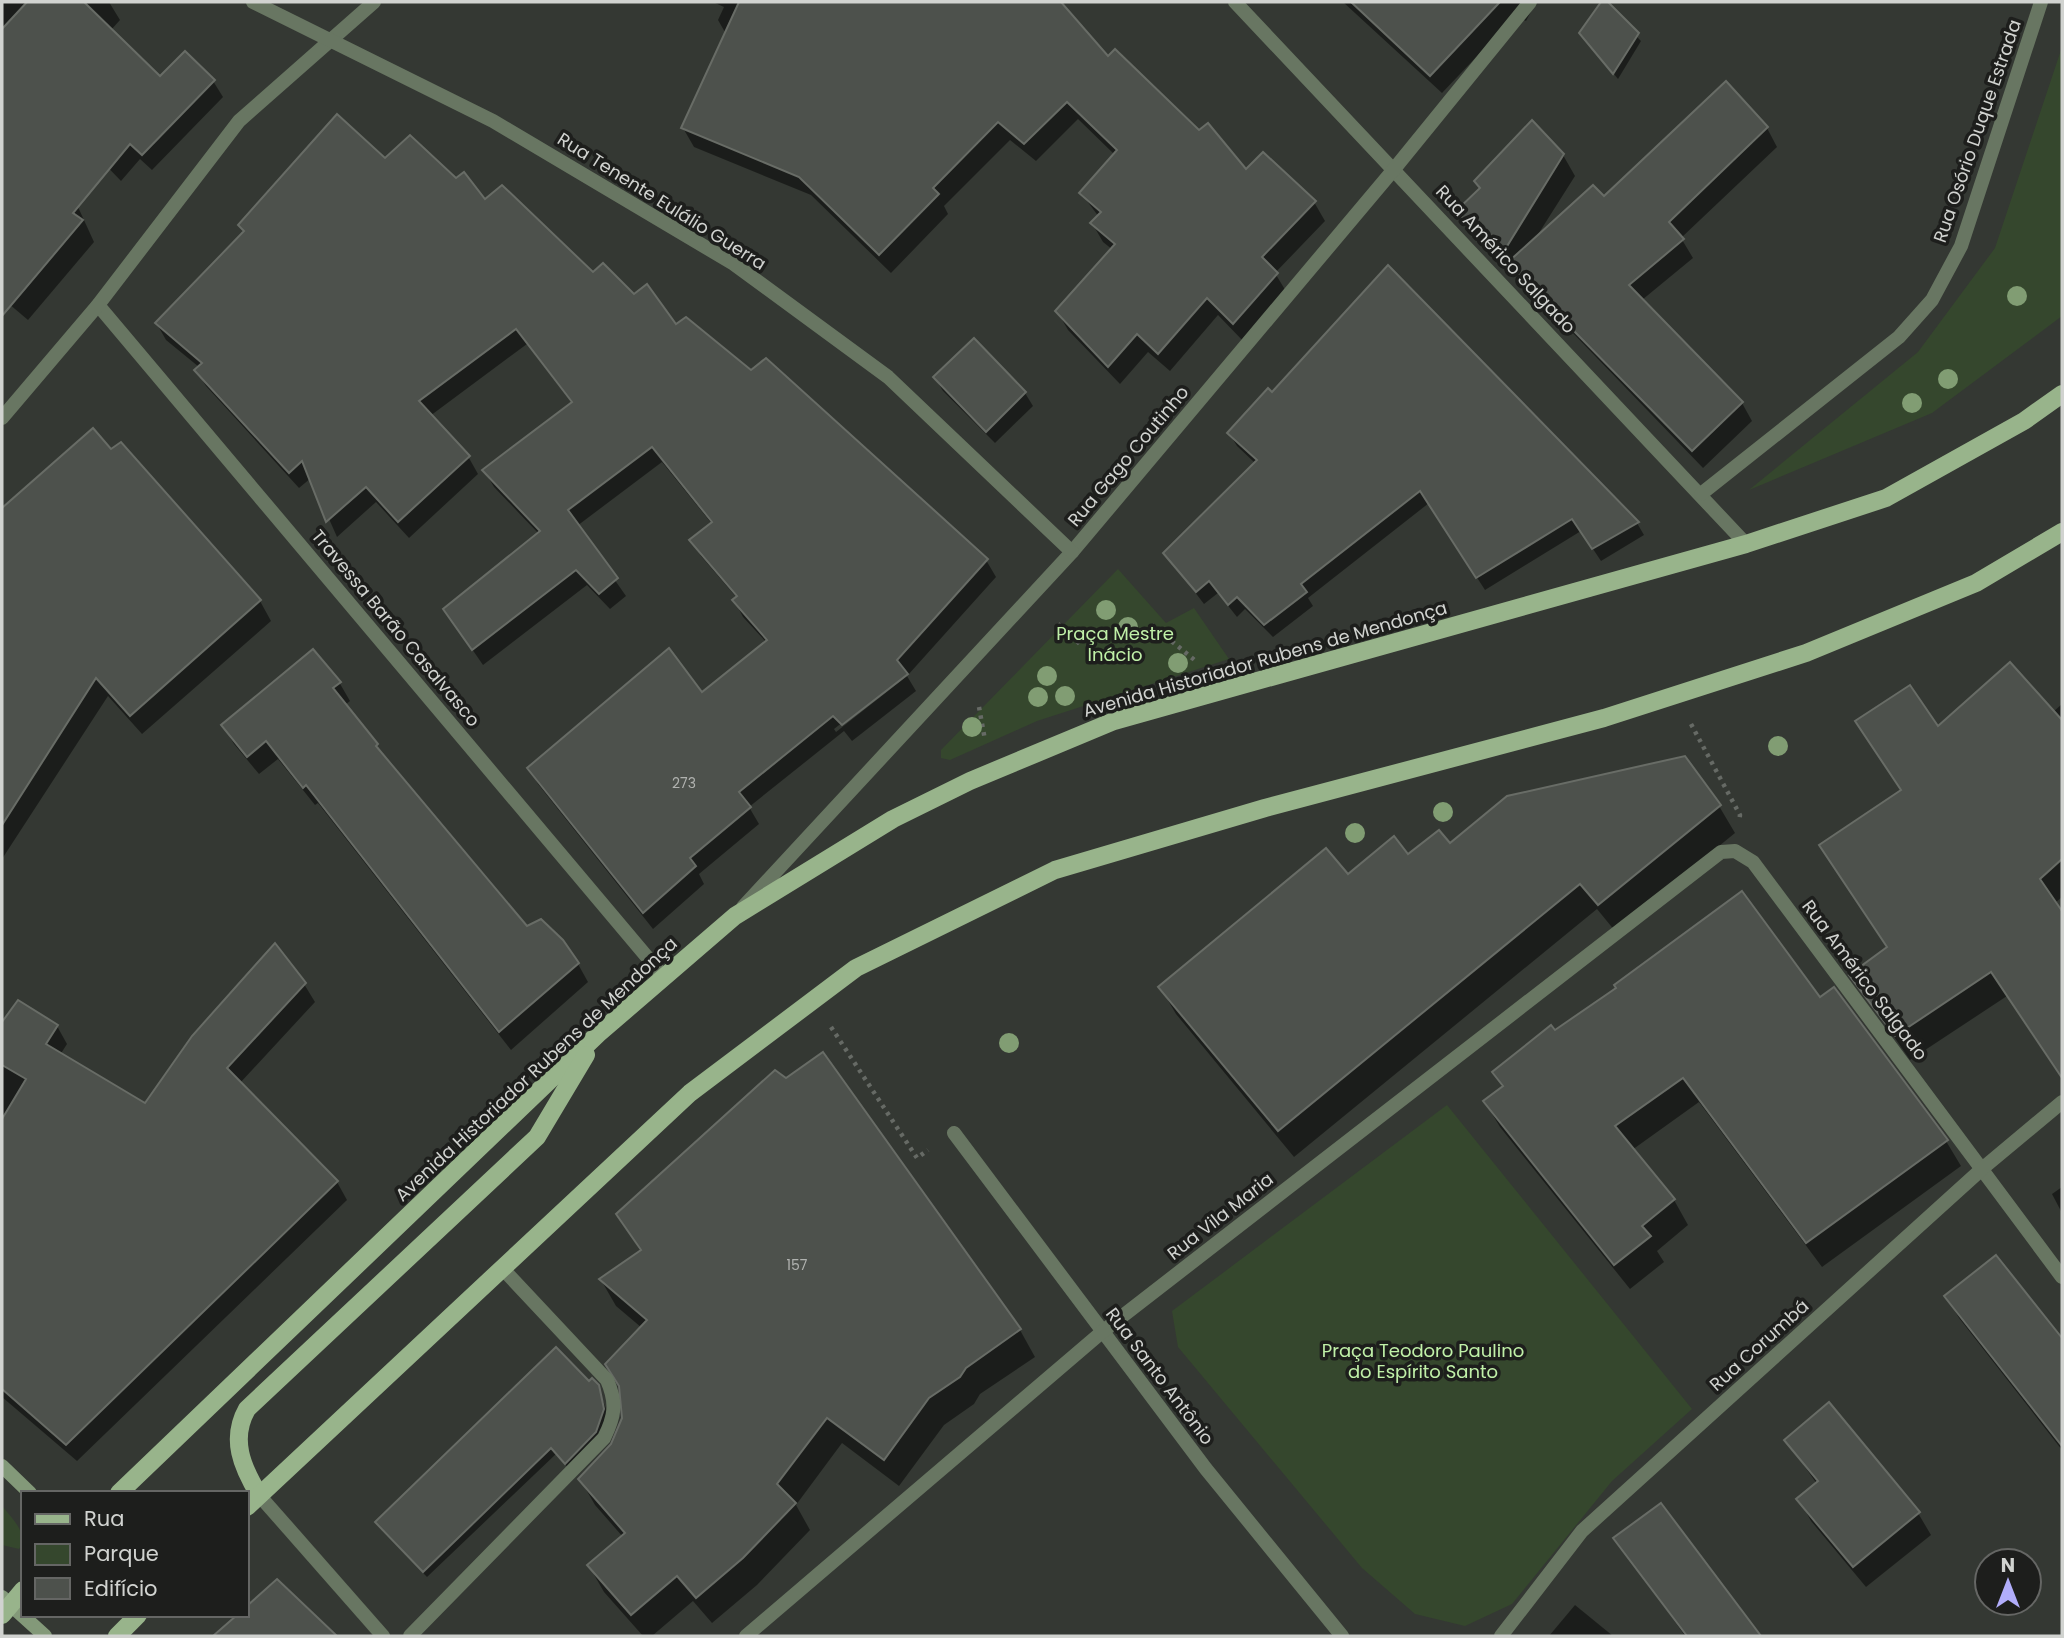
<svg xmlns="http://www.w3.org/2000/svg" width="2064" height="1638" viewBox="0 0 2064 1638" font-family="Poppins,sans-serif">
<rect width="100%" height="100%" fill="#343833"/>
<g fill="#35472d">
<polygon points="2062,47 2062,316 1932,413 1749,490 1918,352 1995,248"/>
<polygon points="1118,569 1166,623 1194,608 1229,659 1037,721 950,760 941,758 941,750"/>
<polygon points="1447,1105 1692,1409 1612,1481 1512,1604 1465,1626 1415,1614 1362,1568 1178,1347 1172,1311"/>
<path d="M2 1506C11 1517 30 1535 19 1549L2 1545Z"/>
</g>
<g fill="#0007">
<polygon points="2,2 109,2 120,20 111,30 160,78 213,81 223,97 152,170 140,159 121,181 2,58"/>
<polygon points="713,2 1058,2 1108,59 1246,172 1314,202 1325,221 1275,273 1287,293 1244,342 1218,315 1170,371 1148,352 1120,384 1068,330 1057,311 1113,250 1103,242 1092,223 1099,217 1081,193 1115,155 1078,119 1036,161 1010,140 944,206 948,214 891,273 811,195 694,147 683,128 726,34 718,20 724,7"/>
<polygon points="1343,2 1536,2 1526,21 1515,16 1442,93"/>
<polygon points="1603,2 1641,41 1618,79 1581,33"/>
<polygon points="1726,83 1767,128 1777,147 1681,238 1693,258 1642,300 1742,403 1752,421 1703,468 1515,273 1513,275 1470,231 1459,211 1481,189 1476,181 1563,155 1575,176 1537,236 1604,199"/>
<polygon points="2,142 78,207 94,242 28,320 2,298"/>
<polygon points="385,161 456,181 593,274 634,296 986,560 996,577 908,675 908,672 834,729 836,732 907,676 916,691 852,741 844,731 749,807 759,824 699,874 704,884 653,929 538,784 529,768 702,694 766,642 743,617 734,600 737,598 701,556 692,540 712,524 662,462 577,526 626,596 610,609 587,585 483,665 445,610 539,534 494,487 484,470 573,404 527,344 430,416 469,458 478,474 409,538 376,502 337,537 311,478 299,488 206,386 196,370 199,367 166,340 157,324 245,233 240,225"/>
<polygon points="935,378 1025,393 1033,406 995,443 943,391"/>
<polygon points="93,431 260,601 271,621 142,734 108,696 2,859 2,511"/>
<polygon points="1229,433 1637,523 1644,535 1601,561 1581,531 1485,590 1429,503 1308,598 1313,606 1273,637 1245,609 1237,617 1218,593 1204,604 1165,553 1255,463 1237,446"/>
<polygon points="339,682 350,701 345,705 384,759 526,928 578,964 588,982 511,1050 318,803 315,805 278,759 259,774 234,744 223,726"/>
<polygon points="2062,704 2062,897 2055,903 2062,915 2062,1079 2007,996 1910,1060 1852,976 1888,949 1821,846 1902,791 1857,722 1937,729 2053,712"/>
<polygon points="1719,806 1735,833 1615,931 1597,909 1294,1157 1176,1014 1160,987 1347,877 1408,856"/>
<polygon points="304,984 315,1002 240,1083 337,1182 347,1200 77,1461 2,1397 2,1030 19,1003 57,1026 67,1044 60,1055 145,1105"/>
<polygon points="1820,999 1946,1141 1961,1166 1822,1267 1699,1102 1632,1150 1674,1200 1688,1225 1657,1251 1664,1262 1630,1289 1500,1127 1485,1102 1503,1088 1494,1072 1555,1033"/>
<polygon points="823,1055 1020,1330 1035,1357 980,1394 974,1404 944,1425 899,1486 842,1443 796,1505 810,1530 757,1585 712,1623 693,1601 652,1636 643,1636 604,1592 589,1566 623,1537 595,1505 580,1479 613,1445 624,1419 642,1328 616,1306 601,1280 641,1252 618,1215"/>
<polygon points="2062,1187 2062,1213 2052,1194"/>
<polygon points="1996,1257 2062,1341 2062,1450 1959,1318 1946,1296"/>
<polygon points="589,1384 597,1386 607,1411 599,1440 570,1470 556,1454 427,1577 381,1529 377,1523"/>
<polygon points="1786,1440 1918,1513 1931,1535 1866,1587 1811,1521 1799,1499 1817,1484"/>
<polygon points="1660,1505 1759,1636 1685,1636 1616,1538"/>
<polygon points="277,1582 335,1636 216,1636 239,1615 247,1615 247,1609"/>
<polygon points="1575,1605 1613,1636 1549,1636"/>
</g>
<g fill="#4d514c" stroke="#686c66" stroke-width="2">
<polygon points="27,2 84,2 160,76 185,51 215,80 142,155 130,144 73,213 83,220 2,316 2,29"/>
<polygon points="739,2 1061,2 1108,56 1115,49 1199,130 1208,123 1246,169 1263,152 1316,201 1262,257 1278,273 1233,324 1207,298 1158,354 1137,334 1108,367 1055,311 1115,244 1090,223 1101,212 1079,193 1117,150 1067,102 1024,144 998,122 933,188 939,194 879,255 799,177 681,128"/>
<polygon points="1351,2 1500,2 1430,76"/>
<polygon points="1601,2 1608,2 1639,33 1613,74 1579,33"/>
<polygon points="1726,81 1768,127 1669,222 1684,239 1629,285 1743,402 1692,451 1507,263 1593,185 1604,196"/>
<polygon points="337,114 385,158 410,135 456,178 464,172 485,199 502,185 593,272 603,263 634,294 647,284 676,324 686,317 751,370 766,358 988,559 897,660 908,674 842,725 833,716 739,792 751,807 690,858 696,866 643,913 527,768 669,648 702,692 767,640 732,600 737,596 689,540 712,522 652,447 568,510 618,578 599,594 576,570 472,650 443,609 540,531 482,470 572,402 516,329 419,401 470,456 398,522 366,487 326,522 302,461 289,473 194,370 202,363 155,323 244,231 238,225"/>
<polygon points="1532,120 1564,154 1501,256 1456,211 1480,188 1474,181"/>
<polygon points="1388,265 1639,522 1592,549 1572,519 1476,578 1420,491 1301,584 1307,592 1264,625 1237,597 1228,605 1209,581 1196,592 1163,553 1257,460 1227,433 1268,388 1272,392"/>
<polygon points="974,338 1026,392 986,432 933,377"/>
<polygon points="93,428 111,449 121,442 261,600 130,716 96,678 2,825 2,508"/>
<polygon points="313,649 341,682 333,688 378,744 376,746 527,926 541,919 563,940 579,963 499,1032 306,785 303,788 266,741 247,757 221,725"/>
<polygon points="2010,662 2062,720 2062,859 2040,879 2062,911 2062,1078 1991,972 1895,1036 1849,975 1887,947 1819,845 1901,790 1855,721 1910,685 1938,726"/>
<polygon points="1685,756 1721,805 1598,905 1580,884 1278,1131 1158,987 1326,848 1348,874 1394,836 1408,854 1439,830 1450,843 1507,796"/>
<polygon points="1742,891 1820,997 1834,987 1948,1140 1806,1243 1683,1078 1615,1126 1675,1199 1642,1226 1651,1236 1614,1265 1483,1101 1503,1086 1492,1072 1551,1025 1555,1030 1616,988 1614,985"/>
<polygon points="275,943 306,983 227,1068 338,1181 66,1445 2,1389 2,1119 26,1079 2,1065 2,1022 18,1000 58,1025 46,1044 145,1103 192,1036"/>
<polygon points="823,1052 1021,1329 966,1368 960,1377 929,1398 884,1460 827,1418 777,1484 796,1503 743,1558 696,1598 677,1576 631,1615 587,1565 625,1533 578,1479 611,1444 622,1418 619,1386 605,1364 647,1320 599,1279 641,1250 616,1214 775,1070 786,1078"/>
<polygon points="1996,1255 2062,1338 2062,1446 1944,1296"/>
<polygon points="556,1347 589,1381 592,1378 599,1385 604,1409 596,1432 565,1464 551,1448 423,1572 375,1522"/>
<polygon points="1829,1402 1920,1512 1853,1567 1796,1499 1818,1481 1784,1440"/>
<polygon points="1661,1503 1761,1636 1687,1636 1613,1538"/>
<polygon points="277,1579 337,1636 213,1636 237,1615 247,1615 247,1606"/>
</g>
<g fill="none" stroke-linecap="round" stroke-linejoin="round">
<g stroke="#666a65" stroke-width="4.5" stroke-dasharray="3.5 5" stroke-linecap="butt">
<polyline points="1058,624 1081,645"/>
<polyline points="1152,625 1197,662"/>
<polyline points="979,707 985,740"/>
<polyline points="1691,724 1740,815 1739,822"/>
<polyline points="831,1027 917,1158 928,1150"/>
</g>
<path stroke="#687662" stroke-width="14" d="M410 1636 604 1438C615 1416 617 1403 607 1380L502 1268"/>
<g stroke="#687662" stroke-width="14">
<polyline points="1235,2 1746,544"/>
<polyline points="98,305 663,976"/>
<polyline points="2,418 98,305 239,121 374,2"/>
<polyline points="1701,494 1899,337 1932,300 1961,246 2041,2"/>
<polyline points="743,907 1072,552 1395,168 1530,2"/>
<polyline points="954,1133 1206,1469 1342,1636"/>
<polyline points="259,1495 383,1636"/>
<polyline points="746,1636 1102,1332 1721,852 1735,851 1753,862 2062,1277"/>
<polyline points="1501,1636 1582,1531 1983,1168 2062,1102"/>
</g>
<polyline stroke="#687662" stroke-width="14" points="253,2 493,121 734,264 888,377 1072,552"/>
<g stroke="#839979" stroke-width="14">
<polyline points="2,1466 30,1493"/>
<polyline points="2,1597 45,1636"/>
</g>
<g stroke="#98b48b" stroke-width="18">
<polyline points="119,1493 598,1034 735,916 893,819 970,781 1114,721 1746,544 1886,498 2024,421 2062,394"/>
<path d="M259 1495C242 1467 230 1439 247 1409L537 1137 586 1055"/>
<polyline points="247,1507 690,1093 856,968 1055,870 1265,808 1604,718 1806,653 1976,583 2062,532"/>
<polyline points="2,1615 23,1590"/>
<polyline points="117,1636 138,1615"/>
</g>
</g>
<g fill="#819d73">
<circle cx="2017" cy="296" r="10"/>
<circle cx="1948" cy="379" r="10"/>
<circle cx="1912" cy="403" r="10"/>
<circle cx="1106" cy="610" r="10"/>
<circle cx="1128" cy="627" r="10"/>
<circle cx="1178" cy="663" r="10"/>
<circle cx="1047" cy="676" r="10"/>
<circle cx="1065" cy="696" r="10"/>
<circle cx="1038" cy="697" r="10"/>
<circle cx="972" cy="727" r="10"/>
<circle cx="1778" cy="746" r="10"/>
<circle cx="1443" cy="812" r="10"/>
<circle cx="1355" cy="833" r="10"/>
<circle cx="1009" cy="1043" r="10"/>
</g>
<g text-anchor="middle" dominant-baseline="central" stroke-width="7" stroke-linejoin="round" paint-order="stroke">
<g font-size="14" fill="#b0b2af">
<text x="684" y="783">273</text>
<text x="797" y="1265">157</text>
</g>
<g font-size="18" fill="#d1d3d0" stroke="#1d1e1c">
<text transform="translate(1977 131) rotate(-71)">Rua Osório Duque Estrada</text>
<text transform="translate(662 201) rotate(32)">Rua Tenente Eulálio Guerra</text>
<text transform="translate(1506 259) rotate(47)">Rua Américo Salgado</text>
<text transform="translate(1128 456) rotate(-50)">Rua Gago Coutinho</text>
<text transform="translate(396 628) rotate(50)">Travessa Barão Casalvasco</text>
<text transform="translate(1265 659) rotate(-16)">Avenida Historiador Rubens de Mendonça</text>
<text transform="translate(1865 980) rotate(53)">Rua Américo Salgado</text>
<text transform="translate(536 1069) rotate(-43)">Avenida Historiador Rubens de Mendonça</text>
<text transform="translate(1220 1216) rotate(-38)">Rua Vila Maria</text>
<text transform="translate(1759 1345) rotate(-42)">Rua Corumbá</text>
<text transform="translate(1160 1376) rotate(53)">Rua Santo Antônio</text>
</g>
<g font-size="18" fill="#c0f0a8" stroke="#1d1e1c">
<text x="1115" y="633">Praça Mestre<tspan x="1115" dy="21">Inácio</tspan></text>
<text x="1423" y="1350">Praça Teodoro Paulino<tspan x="1423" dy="21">do Espírito Santo</tspan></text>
</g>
</g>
<rect width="2064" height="1638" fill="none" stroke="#d1d3d0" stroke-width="7"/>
<rect x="21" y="1491" width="228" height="126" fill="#1d1e1c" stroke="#656664" stroke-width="2"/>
<rect x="35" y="1514" width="35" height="10" fill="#98b48b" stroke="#656664" stroke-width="2"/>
<text x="84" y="1526" font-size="21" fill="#d1d3d0">Rua</text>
<rect x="35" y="1544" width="35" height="21" fill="#35472d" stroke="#656664" stroke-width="2"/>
<text x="84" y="1561" font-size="21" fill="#d1d3d0">Parque</text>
<rect x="35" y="1578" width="35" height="21" fill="#4d514c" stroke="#656664" stroke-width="2"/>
<text x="84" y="1596" font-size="21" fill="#d1d3d0">Edifício</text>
<g transform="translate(2008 1582)"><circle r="33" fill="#1d1e1c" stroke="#656664" stroke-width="2"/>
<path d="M0-5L12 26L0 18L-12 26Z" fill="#b1adfa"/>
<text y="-10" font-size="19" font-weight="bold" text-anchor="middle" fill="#d1d3d0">N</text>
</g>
</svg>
